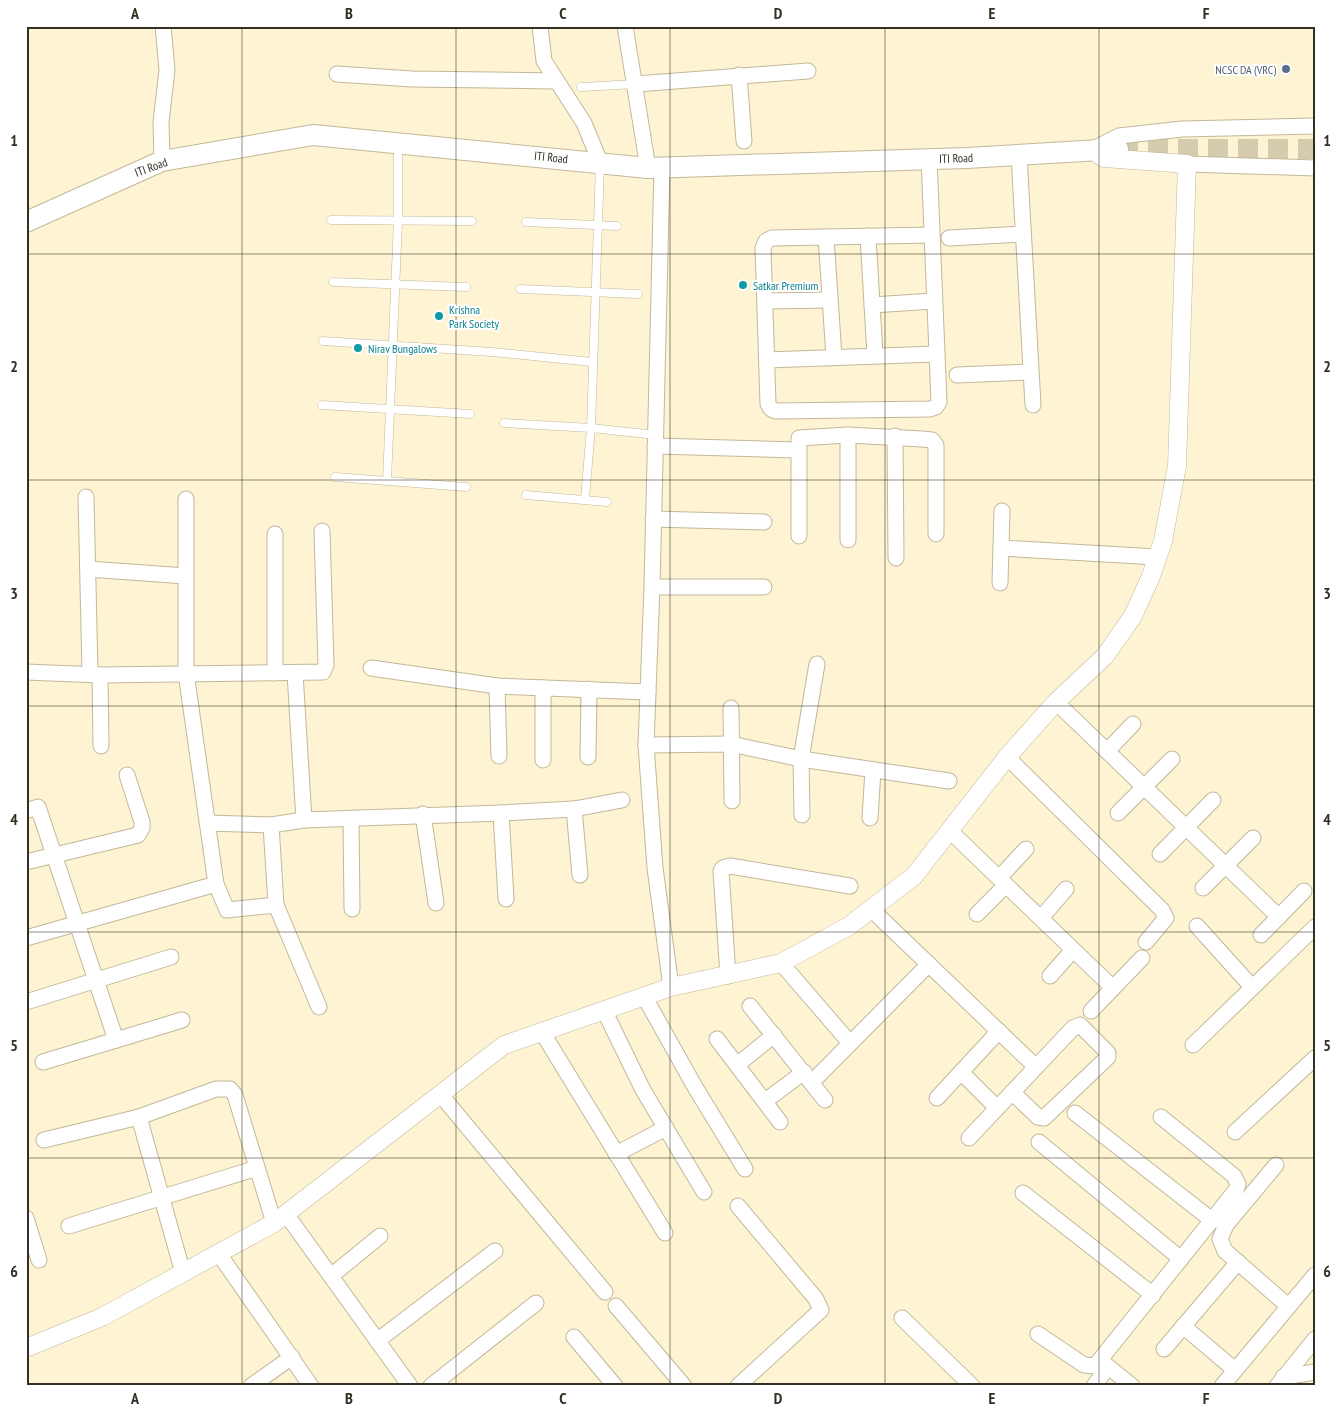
<svg xmlns="http://www.w3.org/2000/svg" width="1341" height="1412" viewBox="0 0 1341 1412" font-family="'PT Sans Narrow',sans-serif">
<rect width="100%" height="100%" fill="#fef3d2"/>
<g fill="none" stroke-linecap="round" stroke-linejoin="round">
<polyline stroke="#d5ccaf" stroke-width="20" stroke-dasharray="20 10" stroke-linecap="butt" points="1118,149 1315,149"/>
<defs>
<g id="service">
<polyline points="581,87 636,84"/>
<polyline points="331,220 472,221"/>
<polyline points="526,222 617,226"/>
<polyline points="333,282 466,287"/>
<polyline points="520,289 638,294"/>
<polyline points="323,341 492,352 592,362"/>
<polyline points="322,405 470,414"/>
<polyline points="504,423 591,428 656,435"/>
<polyline points="335,477 466,487"/>
<polyline points="387,480 398,221 398,144"/>
<polyline points="526,495 607,502"/>
<polyline points="585,499 591,428 600,164"/>
</g>
<g id="minor">
<polyline points="540,26 544,61 584,123 600,162"/>
<polyline points="625,26 648,168"/>
<polyline points="337,74 412,79 556,81"/>
<polyline points="739,75 744,141"/>
<polyline points="636,84 808,71"/>
<polyline points="1095,148 1119,136 1182,129 1315,126"/>
<polyline points="1019,155 1033,405"/>
<polyline points="929,159 939,402 936,407 930,409 776,411 771,409 768,404 763,248 766,241 772,238 932,235"/>
<polyline points="162,161 161,122 167,70 163,26"/>
<polyline points="1187,164 1315,168"/>
<polyline points="662,168 652,587 646,745 655,868 671,987"/>
<polyline points="868,236 875,355"/>
<polyline points="826,237 834,357"/>
<polyline points="949,238 1023,234"/>
<polyline points="765,301 830,300"/>
<polyline points="872,305 934,301"/>
<polyline points="767,360 936,354"/>
<polyline points="957,375 1031,372"/>
<polyline points="895,436 896,558"/>
<polyline points="655,446 797,450"/>
<polyline points="86,497 90,673"/>
<polyline points="186,499 186,673 216,884"/>
<polyline points="653,519 764,522"/>
<polyline points="799,536 799,438 848,435 922,439 932,440 936,445 936,534"/>
<polyline points="848,540 848,435"/>
<polyline points="1001,548 1157,557"/>
<polyline points="88,569 186,576"/>
<polyline points="1000,583 1002,511"/>
<polyline points="652,587 764,587"/>
<polyline points="371,668 497,686 648,692"/>
<polyline points="26,672 100,675 323,672 326,665 322,531"/>
<polyline points="275,673 275,534"/>
<polyline points="295,673 304,820 501,813 574,809 622,800"/>
<polyline points="100,675 101,746"/>
<polyline points="497,686 499,756"/>
<polyline points="543,688 543,760"/>
<polyline points="1056,702 1279,917"/>
<polyline points="731,708 732,801"/>
<polyline points="646,745 731,744 801,759 949,781"/>
<polyline points="1107,751 1133,724"/>
<polyline points="588,757 589,689"/>
<polyline points="1007,757 1162,910 1166,918 1146,942"/>
<polyline points="574,809 580,875"/>
<polyline points="26,811 38,807 116,1040 43,1062"/>
<polyline points="501,813 506,899"/>
<polyline points="1118,813 1172,759"/>
<polyline points="423,814 436,903"/>
<polyline points="802,815 801,759 817,664"/>
<polyline points="870,818 873,770"/>
<polyline points="351,820 352,909"/>
<polyline points="207,823 271,825"/>
<polyline points="950,831 1113,988"/>
<polyline points="1160,854 1213,800"/>
<polyline points="26,862 138,835 142,828 142,822 127,775"/>
<polyline points="999,878 1026,849"/>
<polyline points="1203,888 1253,838"/>
<polyline points="276,905 319,1007"/>
<polyline points="871,909 1036,1067"/>
<polyline points="977,914 1006,885"/>
<polyline points="1041,918 1066,889"/>
<polyline points="1197,926 1252,987"/>
<polyline points="1261,935 1304,891"/>
<polyline points="26,938 216,884 227,910 276,905 271,825 304,820"/>
<polyline points="781,963 850,1043"/>
<polyline points="728,976 721,871 723,868 730,866 850,886"/>
<polyline points="1050,976 1073,950"/>
<polyline points="644,996 695,1087 745,1169"/>
<polyline points="26,1002 171,957"/>
<polyline points="750,1006 825,1100"/>
<polyline points="604,1010 643,1090 704,1192"/>
<polyline points="1091,1011 1142,958"/>
<polyline points="542,1032 665,1233"/>
<polyline points="717,1039 780,1122"/>
<polyline points="116,1040 182,1020"/>
<polyline points="1193,1045 1315,927"/>
<polyline points="737,1065 774,1035"/>
<polyline points="961,1072 997,1108"/>
<polyline points="812,1082 929,964"/>
<polyline points="440,1094 605,1292"/>
<polyline points="937,1098 999,1031"/>
<polyline points="765,1101 804,1072"/>
<polyline points="1075,1113 1213,1221"/>
<polyline points="139,1117 183,1273"/>
<polyline points="1235,1132 1315,1058"/>
<polyline points="969,1138 1073,1028 1080,1025 1108,1053 1108,1057 1044,1118 1038,1117 1012,1092"/>
<polyline points="44,1140 139,1117 216,1089 230,1089 235,1095 274,1223"/>
<polyline points="1039,1142 1181,1259"/>
<polyline points="616,1154 666,1128"/>
<polyline points="1276,1165 1226,1225 1220,1239 1225,1251 1288,1306"/>
<polyline points="1023,1193 1153,1295"/>
<polyline points="738,1206 816,1299 821,1310 738,1386"/>
<polyline points="286,1214 410,1386"/>
<polyline points="26,1218 39,1260"/>
<polyline points="69,1226 257,1168"/>
<polyline points="219,1254 311,1386"/>
<polyline points="331,1276 380,1236"/>
<polyline points="616,1306 684,1386"/>
<polyline points="902,1318 972,1386"/>
<polyline points="1183,1326 1235,1370"/>
<polyline points="1038,1334 1084,1365 1095,1366 1236,1190 1238,1184 1234,1176 1161,1117"/>
<polyline points="574,1337 615,1386"/>
<polyline points="377,1341 495,1251"/>
<polyline points="1164,1349 1238,1262"/>
<polyline points="1100,1360 1132,1386"/>
<polyline points="1283,1377 1315,1372"/>
<polyline points="251,1386 292,1357"/>
<polyline points="431,1386 536,1303"/>
<polyline points="1094,1386 1108,1367"/>
<polyline points="1222,1386 1315,1275"/>
<polyline points="1277,1386 1315,1339"/>
</g>
<polyline id="tertiary" points="26,1348 102,1317 274,1223 504,1045 671,987 781,963 849,926 914,876 1007,757 1056,702 1105,656 1133,616 1151,576 1163,541 1177,466 1187,164 1104,158 1095,152"/>
<polyline id="secondary" points="26,222 162,161 313,135 648,168 967,158 1118,149"/>
</defs>
<use href="#service" stroke="#c2b899" stroke-width="9"/>
<use href="#minor" stroke="#c2b899" stroke-width="17"/>
<use href="#tertiary" stroke="#c2b899" stroke-width="19"/>
<use href="#secondary" stroke="#c2b899" stroke-width="22"/>
<use href="#service" stroke="#fff" stroke-width="8"/>
<use href="#minor" stroke="#fff" stroke-width="15"/>
<use href="#tertiary" stroke="#fff" stroke-width="18"/>
<use href="#secondary" stroke="#fff" stroke-width="20"/>
</g>
<path fill="none" stroke="#332f23" stroke-width="1" stroke-opacity="0.55" d="M242 26V1386M456 26V1386M670 26V1386M885 26V1386M1099 26V1386M26 254H1315M26 480H1315M26 706H1315M26 932H1315M26 1158H1315"/>
<circle fill="#5c6f8a" stroke="#fff" stroke-width="2" cx="1286" cy="69" r="5"/>
<g fill="#0f9aa8" stroke="#fff" stroke-width="2">
<circle cx="743" cy="285" r="5"/>
<circle cx="439" cy="316" r="5"/>
<circle cx="358" cy="348" r="5"/>
</g>
<g text-anchor="middle" dominant-baseline="central" stroke-width="4" stroke-linejoin="round" paint-order="stroke">
<g font-size="12" fill="#4e5e75" stroke="#fff" text-anchor="end">
<text x="1276" y="69">NCSC DA (VRC)</text>
</g>
<g font-size="12" fill="#332f23" stroke="#fff">
<text transform="translate(551 157) rotate(6)">ITI Road</text>
<text transform="translate(956 158) rotate(-2)">ITI Road</text>
<text transform="translate(151 167) rotate(-20)">ITI Road</text>
</g>
<g font-size="12" fill="#0d838f" stroke="#fff" text-anchor="start">
<text x="753" y="285">Satkar Premium</text>
<text x="449" y="309">Krishna<tspan x="449" dy="14">Park Society</tspan></text>
<text x="368" y="348">Nirav Bungalows</text>
</g>
</g>
<rect width="1341" height="1412" fill="none" stroke="#ffffff" stroke-width="55"/>
<rect x="28" y="28" width="1286" height="1356" fill="none" stroke="#332f23" stroke-width="2"/>
<g font-size="16" text-anchor="middle" font-weight="bold" fill="#332f23">
<text x="135" y="19">A</text>
<text x="349" y="19">B</text>
<text x="563" y="19">C</text>
<text x="778" y="19">D</text>
<text x="992" y="19">E</text>
<text x="1206" y="19">F</text>
<text x="14" y="146">1</text>
<text x="1327" y="146">1</text>
<text x="14" y="372">2</text>
<text x="1327" y="372">2</text>
<text x="14" y="599">3</text>
<text x="1327" y="599">3</text>
<text x="14" y="825">4</text>
<text x="1327" y="825">4</text>
<text x="14" y="1051">5</text>
<text x="1327" y="1051">5</text>
<text x="14" y="1277">6</text>
<text x="1327" y="1277">6</text>
<text x="135" y="1404">A</text>
<text x="349" y="1404">B</text>
<text x="563" y="1404">C</text>
<text x="778" y="1404">D</text>
<text x="992" y="1404">E</text>
<text x="1206" y="1404">F</text>
</g>
</svg>
